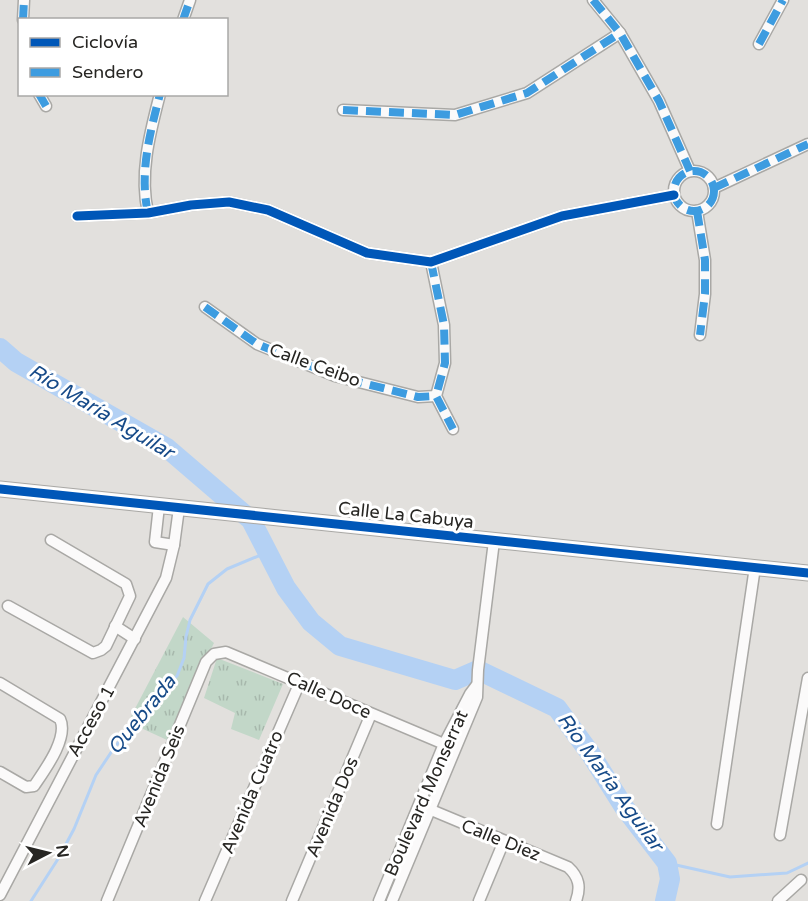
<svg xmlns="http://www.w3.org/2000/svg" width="808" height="901" viewBox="0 0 808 901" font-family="'Varela Round',sans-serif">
<defs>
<pattern id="grass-tufts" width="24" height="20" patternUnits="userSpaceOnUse" patternTransform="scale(1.5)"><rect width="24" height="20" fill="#c2d7c8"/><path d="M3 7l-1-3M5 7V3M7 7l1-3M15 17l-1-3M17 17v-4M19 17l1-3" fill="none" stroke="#a7b8ac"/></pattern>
</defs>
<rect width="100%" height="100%" fill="#e2e0dd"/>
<g fill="url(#grass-tufts)">
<polygon points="183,617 214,643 167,740 128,722"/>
<polygon points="217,658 283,684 259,740 231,729 235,713 204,698"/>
</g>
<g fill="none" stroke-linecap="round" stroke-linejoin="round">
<g stroke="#b4d1f4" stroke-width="3">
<polyline points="667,863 730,877 787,873 808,863"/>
<polyline points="31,901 58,859 74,829 96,775 114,748 162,690 177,676 184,658 186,637 190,620 208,584 227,569 268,552"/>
</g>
<polyline stroke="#b4d1f4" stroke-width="20" points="0,348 16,362 167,448 251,520 286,588 311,622 340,646 455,680 478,670 557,708 590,753 624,807 667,863 670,879 665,901"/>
<defs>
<g id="street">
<polyline points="593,0 620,33 659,101 690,171"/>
<polyline points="23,20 24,0"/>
<polyline points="183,20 190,0"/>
<polyline points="759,44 783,0"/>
<polyline points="39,94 46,106"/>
<polyline points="343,110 455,115 527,93 620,33"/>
<circle cx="694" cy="191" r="20"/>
<polyline points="714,188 808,144"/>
<polyline points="697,211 705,260 705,294 700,335"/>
<path d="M148 213C139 173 150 133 160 94"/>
<polyline points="77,216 148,213 191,205 229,202 268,210 367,253 431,262 562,216 674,195"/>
<polyline points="431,262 444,325 445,363 436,396 453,429"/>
<polyline points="205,307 257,344 335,376 418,397 436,396"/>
<polyline points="159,506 155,542 174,545"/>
<polyline points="8,606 93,653 101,650 106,646 130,596 126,584 51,540"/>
<polyline points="115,626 135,639"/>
<path d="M0 683 60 719C69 738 44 771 34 786L26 787 0 772"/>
<path d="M424 807 568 867C579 877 581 887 576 901"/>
<polyline points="717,824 755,567"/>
<polyline points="780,835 808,678"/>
<polyline points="0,895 166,578 174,545 179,508"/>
<polyline points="107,901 206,662 214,654 226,652 444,744"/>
<polyline points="205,901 300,682"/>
<polyline points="292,901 371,714"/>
<polyline points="379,901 444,744 470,694 476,686"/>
<polyline points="392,901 477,697 478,670 494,541"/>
<polyline points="479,901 504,841"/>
<polyline points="778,901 801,880"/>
</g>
<polyline id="secondary" points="0,489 808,573"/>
</defs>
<use href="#street" stroke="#a9a8a5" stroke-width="13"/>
<use href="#secondary" stroke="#a9a8a5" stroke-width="17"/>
<use href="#street" stroke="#fbfafa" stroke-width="10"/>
<use href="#secondary" stroke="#fbfafa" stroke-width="15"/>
<g stroke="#3d9ce0" stroke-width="8" stroke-dasharray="15 8" stroke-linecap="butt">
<polyline points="593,0 620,33 659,101 690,171"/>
<polyline points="23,20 24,0"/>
<polyline points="183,20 190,0"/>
<polyline points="759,44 783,0"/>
<polyline points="39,94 46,106"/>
<polyline points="343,110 455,115 527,93 620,33"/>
<circle cx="694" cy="191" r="20"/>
<polyline points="714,188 808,144"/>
<polyline points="697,211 705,260 705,294 700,335"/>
<path d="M148 213C139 173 150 133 160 94"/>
<polyline points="431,262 444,325 445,363 436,396 453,429"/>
<polyline points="205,307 257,344 335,376 418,397 436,396"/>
</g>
<defs>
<g id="cycleway">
<polyline points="77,216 148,213 191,205 229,202 268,210 367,253 431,262 562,216 674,195"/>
<polyline points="0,489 808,573"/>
</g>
</defs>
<use href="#cycleway" stroke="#fff" stroke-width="13"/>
<use href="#cycleway" stroke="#0057b8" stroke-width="9"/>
</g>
<g text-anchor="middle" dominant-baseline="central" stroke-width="6" stroke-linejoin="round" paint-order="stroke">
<g font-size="18" fill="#272623" stroke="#fff">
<text transform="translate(315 365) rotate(20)">Calle Ceibo</text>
<text transform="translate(406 515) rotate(6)">Calle La Cabuya</text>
<text transform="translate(329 695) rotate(24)">Calle Doce</text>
<text transform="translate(91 721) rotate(-61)">Acceso 1</text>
<text transform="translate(159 776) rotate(-68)">Avenida Seis</text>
<text transform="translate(252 792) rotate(-67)">Avenida Cuatro</text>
<text transform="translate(426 793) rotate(-66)">Boulevard Monserrat</text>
<text transform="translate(332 807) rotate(-67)">Avenida Dos</text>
<text transform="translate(501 840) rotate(22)">Calle Diez</text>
</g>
<g font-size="20" font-style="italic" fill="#164a88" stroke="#fff">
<text transform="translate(101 412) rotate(31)">Río María Aguilar</text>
<text transform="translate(142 715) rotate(-51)">Quebrada</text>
<text transform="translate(610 782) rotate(54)">Río María Aguilar</text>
</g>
</g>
<rect x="18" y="18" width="210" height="78" fill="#ffffff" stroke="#a9a8a7" stroke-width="1.5"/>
<rect x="30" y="38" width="30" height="9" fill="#0057b8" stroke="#a9a8a7" stroke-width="1.5"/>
<text x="72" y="48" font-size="18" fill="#272623">Ciclovía</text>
<rect x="30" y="68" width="30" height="9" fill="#3d9ce0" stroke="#a9a8a7" stroke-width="1.5"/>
<text x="72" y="78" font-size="18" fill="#272623">Sendero</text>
<g transform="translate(48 853) rotate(83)" stroke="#ffffff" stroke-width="4.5" paint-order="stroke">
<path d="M0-4.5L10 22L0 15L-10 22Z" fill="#272623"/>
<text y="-9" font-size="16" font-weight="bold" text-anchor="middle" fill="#272623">N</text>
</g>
</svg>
